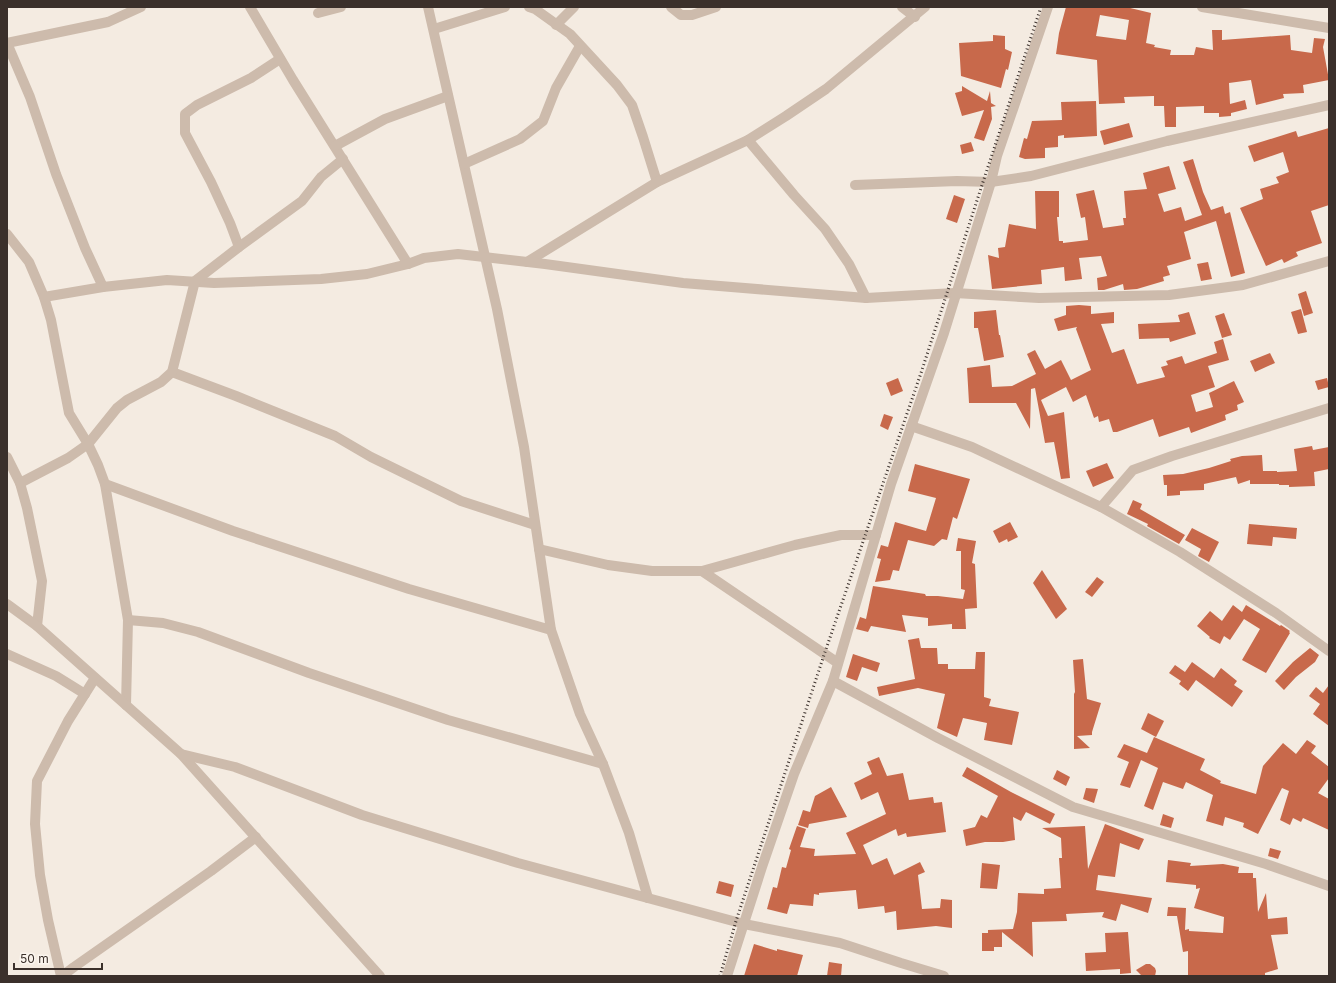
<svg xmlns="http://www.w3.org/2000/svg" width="1336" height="983" viewBox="0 0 1336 983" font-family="Inter,sans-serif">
<rect width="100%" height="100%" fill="#f4ebe1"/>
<g fill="#c8694b" fill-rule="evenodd">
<path d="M1066 7H1126L1151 13 1146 43 1155 45 1154 47 1171 50 1170 55H1194L1196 47 1213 50 1212 30H1222V40L1290 35 1291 50 1312 53 1314 38 1325 39 1323 47 1329 80 1303 85 1304 93 1283 94 1284 98 1256 105 1251 80 1229 83 1230 104 1245 100 1247 109 1231 113V116L1219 117V113H1204V106L1176 107V127H1165L1164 106H1154V96L1124 97 1125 103 1099 104 1097 60 1056 54 1059 33ZM1100 15 1129 20 1126 40 1096 36Z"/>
<polygon points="993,35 1005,36 1005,49 1012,52 1008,70 1006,69 1001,88 961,76 959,43 993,41"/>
<polygon points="962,86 987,101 990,91 991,103 996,106 991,107 992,119 984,141 974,138 984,110 962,116 955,93 962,91"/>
<polygon points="1096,101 1097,136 1064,138 1064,135 1058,136 1058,147 1045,148 1045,158 1025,159 1019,157 1024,138 1027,139 1032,121 1062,120 1061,102"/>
<polygon points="1129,123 1133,137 1104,145 1100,131"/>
<polygon points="1329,128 1329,205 1311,211 1322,243 1296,252 1298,256 1284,263 1282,259 1266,266 1240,208 1263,199 1260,189 1279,183 1276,177 1289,172 1283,152 1254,162 1248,146 1296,131 1298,137"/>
<polygon points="971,142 974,151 962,154 960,145"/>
<polygon points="1193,159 1203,192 1211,210 1223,206 1225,214 1230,212 1245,273 1231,277 1216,221 1184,232 1191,259 1167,266 1170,275 1163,277 1164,281 1137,289 1124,290 1123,284 1104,290 1098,290 1097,278 1107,276 1101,256 1079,258 1082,279 1065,281 1064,267 1041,270 1042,284 992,289 988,255 999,258 998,248 1005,247 1009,224 1036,229 1035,191 1059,191 1059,217 1057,217 1059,241 1063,241 1063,243 1088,240 1085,217 1081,218 1076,194 1094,190 1103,228 1124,225 1123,218 1126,218 1124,191 1147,189 1143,173 1169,166 1176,189 1158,194 1164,212 1181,207 1185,221 1202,215 1183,162"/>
<polygon points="954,195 965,199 957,223 946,219"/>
<polygon points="1208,262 1212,279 1201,281 1197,264"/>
<polygon points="1306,291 1313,313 1304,316 1298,294"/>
<polygon points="1079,305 1091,306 1091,314 1114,312 1114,323 1101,324 1112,353 1124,349 1137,384 1165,377 1161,367 1168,365 1166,361 1182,356 1185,364 1217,353 1214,342 1223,339 1229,360 1208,366 1215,387 1191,395 1196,412 1213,407 1209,393 1234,381 1244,402 1237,405 1238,410 1225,415 1226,420 1191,433 1189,427 1159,437 1153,419 1117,432 1113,432 1109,419 1099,422 1098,416 1094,418 1086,395 1073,402 1066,387 1041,400 1048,416 1064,412 1070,478 1061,479 1054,442 1045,443 1035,388 1031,389 1030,429 1016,403 969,403 967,368 990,365 992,387 1012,386 1036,374 1027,354 1035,350 1045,369 1061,360 1071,380 1091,370 1076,329 1077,327 1058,331 1054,319 1066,315 1066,306"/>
<polygon points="1301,309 1307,332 1298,334 1291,312"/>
<polygon points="996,310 999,335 1000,335 1004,357 984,361 978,328 974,328 974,312"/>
<polygon points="1189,312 1196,334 1170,342 1169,338 1139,339 1138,324 1180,322 1178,315"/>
<polygon points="1224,313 1232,335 1222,338 1215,316"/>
<polygon points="1270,353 1275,363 1255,372 1250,361"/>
<polygon points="898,378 903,391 891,396 886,383"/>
<polygon points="1327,378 1329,387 1318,390 1315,381"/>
<polygon points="884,414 893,417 888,430 880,426"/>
<polygon points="1312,446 1313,450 1329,447 1329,469 1314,472 1315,486 1289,487 1289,485 1279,485 1279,484 1250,484 1250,480 1238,484 1236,477 1204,484 1204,490 1180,491 1180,495 1167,496 1167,485 1164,485 1163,475 1183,474 1209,468 1231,461 1230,459 1242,456 1262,455 1263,471 1277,471 1277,472 1297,471 1294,449"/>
<polygon points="1107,463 1114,478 1093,487 1086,471"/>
<polygon points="915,464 970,479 957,519 953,517 947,540 942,539 934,546 908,540 899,571 893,570 890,580 875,582 881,559 877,558 881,545 888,547 895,522 926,531 936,498 908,491"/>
<polygon points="1133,500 1142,504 1140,509 1185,535 1179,544 1147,526 1148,524 1127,514"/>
<polygon points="1010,522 1018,537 1008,542 1007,539 999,543 993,531"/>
<polygon points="1249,524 1297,528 1296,539 1273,537 1272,546 1247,544"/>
<polygon points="1192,528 1219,542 1209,562 1198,556 1201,549 1185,540"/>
<polygon points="958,538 976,541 972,563 975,564 977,608 965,609 966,629 952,629 952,624 928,626 928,618 902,615 906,632 871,626 868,632 856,629 860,617 866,619 873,586 925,594 926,596 938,596 963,599 965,590 961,589 961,551 956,551"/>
<polygon points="1042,570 1067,609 1056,619 1033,583"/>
<polygon points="1097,577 1104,582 1092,597 1085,592"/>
<polygon points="1233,605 1242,612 1246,605 1280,626 1281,625 1290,631 1289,632 1290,633 1266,673 1242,660 1260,629 1244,619 1230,640 1224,636 1220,644 1209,638 1210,637 1197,626 1210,611 1222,621"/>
<polygon points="919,638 921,648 937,648 938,664 948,664 948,669 975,669 976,652 985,652 984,697 991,699 989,706 1019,712 1012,745 984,740 987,723 963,718 957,737 937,728 945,694 918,688 879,696 877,687 915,679 908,640"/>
<polygon points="1310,648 1319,655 1315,662 1296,677 1284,690 1275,681 1293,662"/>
<polygon points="853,654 880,663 877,672 862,667 857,681 846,677"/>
<polygon points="1083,659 1087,699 1101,703 1092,732 1092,735 1077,736 1090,748 1074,749 1074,694 1075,692 1073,660"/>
<polygon points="1192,662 1214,678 1221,668 1237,681 1234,685 1243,691 1232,707 1196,680 1188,691 1179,684 1181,681 1169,673 1175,665 1185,672"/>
<polygon points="1329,685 1329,726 1313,714 1320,704 1309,696 1316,687 1323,693"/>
<polygon points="1148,713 1164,721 1156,737 1141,729"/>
<polygon points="1154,737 1205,759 1200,770 1221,781 1220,783 1256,794 1263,766 1283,743 1296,754 1307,740 1316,746 1311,753 1329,767 1329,778 1318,793 1329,799 1329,830 1303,818 1301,822 1293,818 1290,825 1280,820 1289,791 1282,788 1258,834 1243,827 1244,823 1225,817 1223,826 1206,821 1213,795 1186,782 1183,789 1163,782 1153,810 1144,806 1158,768 1141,760 1130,788 1120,785 1129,762 1117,757 1124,744 1147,753"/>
<polygon points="879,757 887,776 903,773 909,800 933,797 934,803 942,802 946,832 907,837 906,833 898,836 896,829 863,845 872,865 887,858 894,875 920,862 925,872 918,875 922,909 940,908 941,899 952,900 952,928 936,926 897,930 896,911 885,913 884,906 858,909 856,890 819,893 819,895 814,894 813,906 790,904 787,914 767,909 773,887 777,888 782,867 786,868 791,850 789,849 797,826 806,829 800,847 815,849 814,856 856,854 846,833 886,814 878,792 861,800 854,783 872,774 867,762"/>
<polygon points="967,767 1011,792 1055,814 1050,824 1026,812 1021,821 1013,817 1015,840 1003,842 985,842 966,846 963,830 975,827 981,815 987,818 998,796 962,776"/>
<polygon points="1057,770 1070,777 1066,786 1053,779"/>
<polygon points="831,787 847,817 809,824 808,828 798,825 803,810 810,812 815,796"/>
<polygon points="1086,788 1098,789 1094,803 1083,799"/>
<polygon points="1163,814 1174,818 1171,828 1160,825"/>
<polygon points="1105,824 1144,839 1139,850 1120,843 1115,877 1098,875 1096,890 1152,898 1148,913 1121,904 1116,921 1102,917 1104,912 1066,914 1067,921 1032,922 1033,957 1002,932 1002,947 994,947 994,951 982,951 982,933 988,933 988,930 1013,929 1017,912 1018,893 1044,894 1044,889 1061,888 1059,858 1062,858 1061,838 1042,828 1085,826 1088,869"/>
<polygon points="1270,848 1281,851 1278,859 1268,856"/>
<polygon points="1168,860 1191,863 1190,866 1223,864 1239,867 1238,873 1253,873 1253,878 1256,878 1258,912 1266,893 1268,919 1287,917 1288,934 1271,935 1278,969 1265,973 1265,975 1254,976 1188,976 1188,951 1183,952 1177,916 1167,916 1168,907 1186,908 1185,930 1189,929 1189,931 1223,933 1224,917 1194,908 1200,888 1196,889 1196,885 1166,882"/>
<polygon points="982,863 1000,865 997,889 980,888"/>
<polygon points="719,881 734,885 731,897 716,893"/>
<polygon points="1128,932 1131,973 1120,974 1120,969 1086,971 1085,953 1106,952 1105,933"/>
<polygon points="754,944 777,951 777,949 803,955 797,976 744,976"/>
<polygon points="829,962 842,964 841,976 827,976"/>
<polygon points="1146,964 1150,964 1155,968 1156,971 1155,976 1142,976 1136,970"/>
</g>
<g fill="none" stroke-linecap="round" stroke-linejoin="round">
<g stroke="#cdbbac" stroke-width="10">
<polyline points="250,7 293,80 408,264"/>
<polyline points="428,7 497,309 524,447 551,630 580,714 603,764 629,833 648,898"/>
<polyline points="529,7 535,9 570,34 617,85 632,105 643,137 657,182"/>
<polyline points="671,7 681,15 692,15 716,7"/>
<polyline points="902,7 915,17"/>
<polyline points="1202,7 1329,28"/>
<polyline points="318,13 341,7"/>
<polyline points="556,25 574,7"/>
<polyline points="434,29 505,7"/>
<polyline points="7,43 30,97 56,174 85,248 103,287"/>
<polyline points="7,43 108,22 141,7"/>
<polyline points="748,140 794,195 825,229 849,264 866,298"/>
<polyline points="335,146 385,119 448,96"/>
<polyline points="464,164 520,139 543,121 556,88 580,46"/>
<polyline points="855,185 957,181 991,182 1031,176 1167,141 1329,105"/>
<polyline points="7,234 29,262 44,297 51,320 69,413 88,444 98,465 105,484 128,620 126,705"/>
<polyline points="239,247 230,223 211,182 185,133 185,114 197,105 251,78 280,59"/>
<polyline points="527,262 657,182 748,140 786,116 826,89 925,7"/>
<polyline points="44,297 103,287 167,280 214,283 321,279 367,274 408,264 424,258 458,254 545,264 683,283 866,298 955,293 1039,298 1169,295 1243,285 1329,261"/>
<polyline points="172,372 236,396 335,436 371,457 461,501 535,525"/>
<polyline points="911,426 972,447 1101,507 1133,470 1172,456 1329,408"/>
<polyline points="7,457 20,483 27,508 42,581 37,626"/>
<polyline points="20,483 68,458 88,444 117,408 127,400 161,382 172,372 195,281 239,247 302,201 321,177 343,159"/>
<polyline points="105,484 233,531 409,589 551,630"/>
<polyline points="1101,507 1180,552 1276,613 1329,651"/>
<polyline points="539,549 608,565 652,571 702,571 795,545 841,535 876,535"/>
<polyline points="702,571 838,663"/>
<polyline points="7,604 37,626 181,754 380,976"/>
<polyline points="128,620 163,623 198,632 309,673 448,720 603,764"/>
<polyline points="7,654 56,676 85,694"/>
<polyline points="833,681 938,738 1073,807 1266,864 1329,886"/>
<polyline points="181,754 235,767 362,815 518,863 744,924 840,943 901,963 944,976"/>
<polyline points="61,976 48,920 40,875 35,824 37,781 68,721 95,678"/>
<polyline points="62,976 74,967 211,871 256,837"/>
<polyline points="727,976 762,867 794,774 833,681 891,484 944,333 991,182 997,156 1048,7"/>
</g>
<polyline stroke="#3b302b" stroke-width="3" stroke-dasharray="1 3" stroke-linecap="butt" points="720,976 736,921 824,655 921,373 983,182 1041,7"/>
</g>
<rect width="1336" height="983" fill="none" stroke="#3b302b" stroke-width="16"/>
<path d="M14 963v6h88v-6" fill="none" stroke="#3b302b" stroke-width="2"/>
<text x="20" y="963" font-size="12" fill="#3b302b" stroke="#fbf5ee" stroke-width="3" paint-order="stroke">50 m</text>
</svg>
